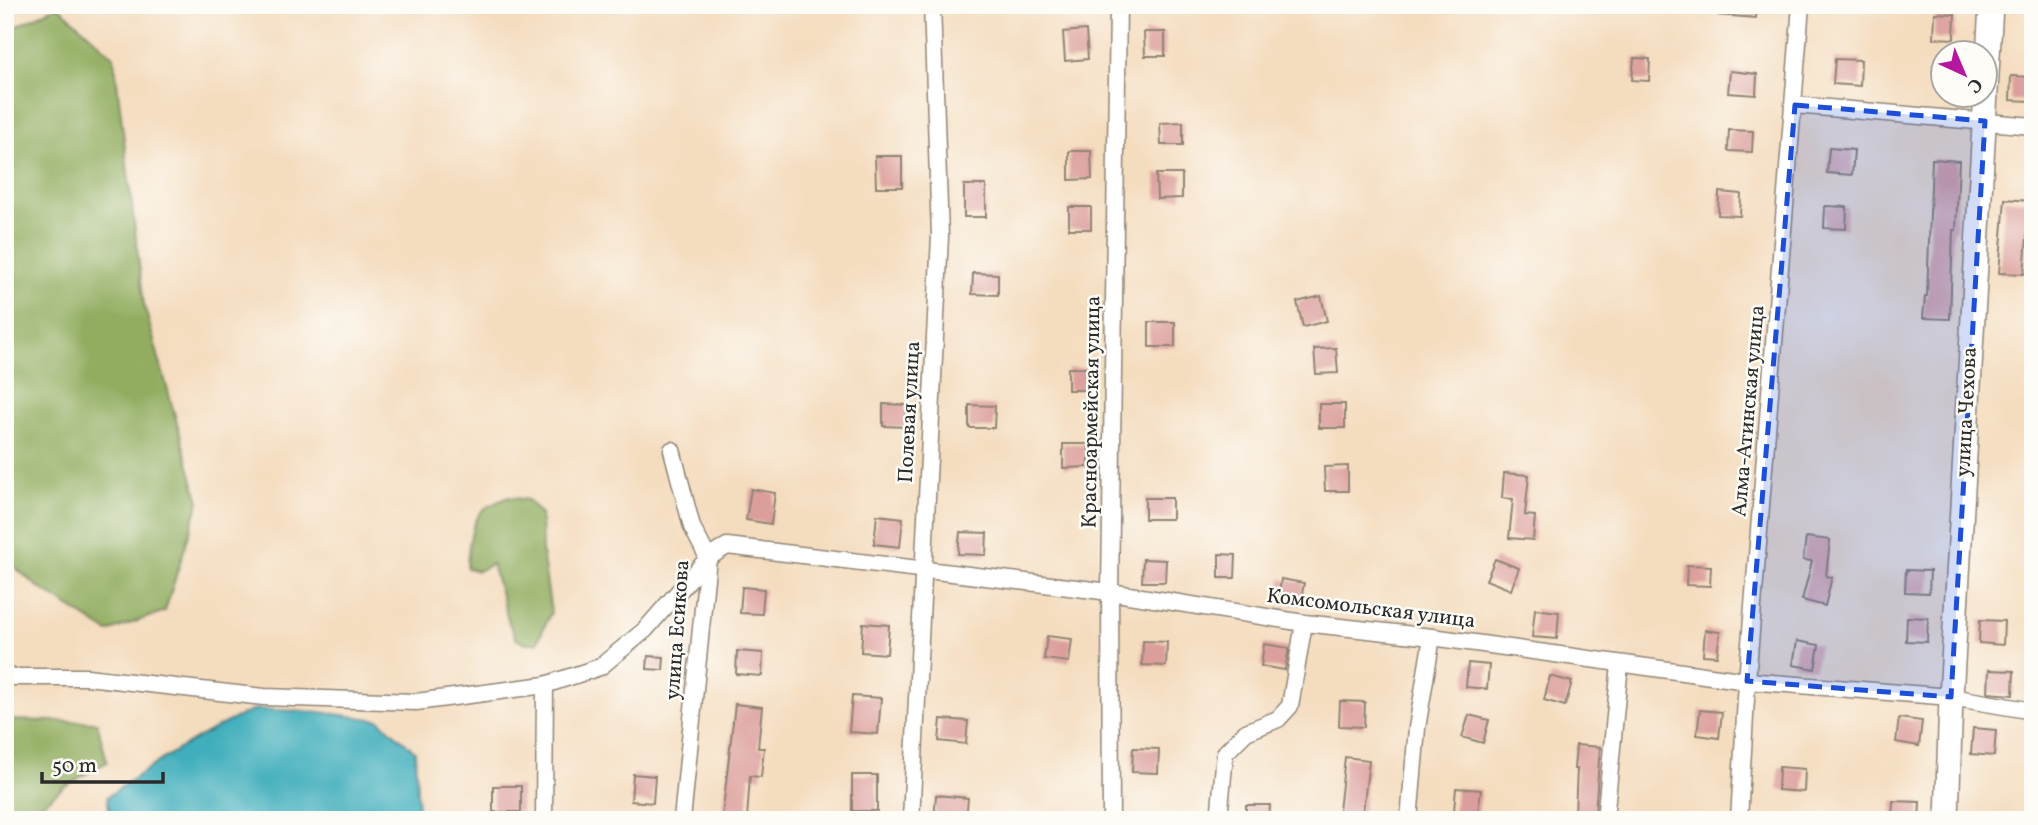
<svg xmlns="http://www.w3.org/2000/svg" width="2038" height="825" viewBox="0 0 2038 825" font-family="Vollkorn,serif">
<rect width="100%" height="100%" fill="#fdfcf7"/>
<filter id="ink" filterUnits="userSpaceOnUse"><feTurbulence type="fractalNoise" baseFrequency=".0143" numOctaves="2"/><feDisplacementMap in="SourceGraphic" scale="14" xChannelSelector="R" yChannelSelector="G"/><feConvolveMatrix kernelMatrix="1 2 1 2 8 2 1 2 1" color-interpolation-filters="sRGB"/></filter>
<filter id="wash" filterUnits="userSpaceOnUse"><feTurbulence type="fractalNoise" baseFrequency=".00686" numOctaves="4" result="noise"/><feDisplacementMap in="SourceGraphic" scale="28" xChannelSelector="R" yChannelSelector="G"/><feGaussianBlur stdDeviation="1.57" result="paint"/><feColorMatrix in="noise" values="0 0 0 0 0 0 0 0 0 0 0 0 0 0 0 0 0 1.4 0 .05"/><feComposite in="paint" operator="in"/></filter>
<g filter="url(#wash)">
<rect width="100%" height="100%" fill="#f4dcbe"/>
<g fill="#92ad60" stroke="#5e6c46" stroke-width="2">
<polygon points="58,6 114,57 144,305 199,502 165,611 108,632 37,586 5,559 5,32"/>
<path d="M508 497 528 500 541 515 542 552 551 612 537 643H526L516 639 509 623 492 564 478 571 467 568C468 549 470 524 483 510 489 504 501 501 508 497Z"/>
<polygon points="5,720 97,722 107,762 65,786 25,817 25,820 5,820"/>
</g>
<path fill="#3faebc" stroke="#356c74" stroke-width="2" d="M256 709 320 712 379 720 415 751 418 810 416 820H111L107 797C154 764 202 731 256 709Z"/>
<g id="blocks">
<g fill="#dc9e9b">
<polygon points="1720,5 1757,5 1756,18 1719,15"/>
<polygon points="1935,13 1955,14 1954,39 1934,38"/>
<polygon points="1086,30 1088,59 1065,61 1063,32"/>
<polygon points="1144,32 1165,32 1165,56 1145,56"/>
<polygon points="1634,58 1650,59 1649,81 1632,80"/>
<polygon points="1835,59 1861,60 1860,86 1833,84"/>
<polygon points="1730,71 1757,74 1756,95 1728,93"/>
<polygon points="2011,76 2032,77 2031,101 2010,100"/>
<polygon points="1183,122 1183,145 1161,145 1160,123"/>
<polygon points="1729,130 1753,131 1752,152 1728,151"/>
<polygon points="1829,148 1854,150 1852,175 1827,173"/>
<polygon points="1069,151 1091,151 1092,179 1069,180"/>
<polygon points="875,156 902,156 902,187 876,187"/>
<polygon points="1932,159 1959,161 1956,230 1953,230 1950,319 1923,318 1925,296 1927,296"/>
<polygon points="1156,174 1182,174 1182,198 1157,199"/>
<rect x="964" y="185" width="22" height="32"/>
<polygon points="1719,192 1741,194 1740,216 1718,215"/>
<polygon points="2005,199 2030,201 2024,274 1999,273"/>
<polygon points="1825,206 1847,207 1846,229 1824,228"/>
<rect x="1069" y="207" width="22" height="22"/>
<polygon points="973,273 998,274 998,295 972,294"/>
<polygon points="1321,296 1327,321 1303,327 1297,302"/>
<rect x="1149" y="322" width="26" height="25"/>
<polygon points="1336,348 1338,373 1316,374 1314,349"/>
<rect x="1068" y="368" width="25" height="22"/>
<polygon points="883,404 907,405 906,427 883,426"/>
<rect x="1319" y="404" width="26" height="24"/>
<polygon points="969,405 995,406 994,428 969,428"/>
<polygon points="1063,444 1089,444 1089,467 1063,468"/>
<polygon points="1348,466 1348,491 1325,491 1324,467"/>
<polygon points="1504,473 1529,475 1525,515 1535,516 1533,540 1509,538 1513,499 1502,498"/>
<polygon points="751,489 775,493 771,524 746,520"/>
<rect x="1145" y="498" width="27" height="21"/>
<polygon points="877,515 903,518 900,547 874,544"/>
<polygon points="960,532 987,533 986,555 958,554"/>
<polygon points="1806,537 1830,540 1826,576 1832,577 1825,606 1802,600 1812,561 1803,560"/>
<polygon points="1219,554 1236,555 1235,578 1219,578"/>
<polygon points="1143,559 1166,560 1165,582 1142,582"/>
<polygon points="1495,559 1519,568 1511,590 1486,580"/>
<polygon points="1687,565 1711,566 1710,586 1686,585"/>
<polygon points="1906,570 1930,571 1929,593 1905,592"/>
<polygon points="1281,579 1304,583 1300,605 1278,602"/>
<polygon points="742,587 764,589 762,614 740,613"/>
<polygon points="1535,609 1559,612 1557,639 1532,637"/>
<polygon points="1907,617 1928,618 1927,642 1906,641"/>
<polygon points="1980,620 2004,621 2003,645 1979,643"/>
<polygon points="863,623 889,625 887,654 861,652"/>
<polygon points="1705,630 1720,632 1717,656 1703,655"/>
<polygon points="1047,636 1072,639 1069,662 1044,659"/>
<polygon points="1143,641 1167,642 1166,666 1142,665"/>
<polygon points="1797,641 1819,645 1815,669 1793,665"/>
<polygon points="1264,644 1289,648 1285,670 1261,666"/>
<polygon points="737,651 763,653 762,676 736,674"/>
<polygon points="648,656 664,657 663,670 647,669"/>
<polygon points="1468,663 1489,665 1487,689 1466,687"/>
<polygon points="1989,670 2014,671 2013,695 1988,693"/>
<polygon points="1550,676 1572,682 1565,706 1544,700"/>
<polygon points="852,696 881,698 878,734 849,732"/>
<polygon points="1340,701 1365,702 1364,727 1339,726"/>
<polygon points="735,704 762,707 758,748 764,748 761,777 750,776 747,819 722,818"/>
<polygon points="1700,710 1722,712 1719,738 1697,735"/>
<polygon points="1469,715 1489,720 1483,743 1462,737"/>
<polygon points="1899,718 1922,721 1919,746 1896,742"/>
<polygon points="941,719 968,721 966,744 939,741"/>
<polygon points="1973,728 1996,730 1994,756 1971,754"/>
<polygon points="1576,745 1600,747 1595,814 1575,813 1577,769 1574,769"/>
<polygon points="1133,748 1159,749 1158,773 1132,772"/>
<polygon points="1345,757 1369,760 1362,820 1338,820"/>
<polygon points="1779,767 1805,769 1804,792 1778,790"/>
<polygon points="633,774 655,776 653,803 631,801"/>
<rect x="852" y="775" width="25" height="36"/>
<rect x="493" y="786" width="28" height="26"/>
<polygon points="1456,788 1481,790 1478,813 1454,811"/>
<polygon points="936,795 968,798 966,820 934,820"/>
<polygon points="1893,801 1920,802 1919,820 1892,820"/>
<polygon points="1246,805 1270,805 1269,820 1246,820"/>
</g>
</g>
</g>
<g filter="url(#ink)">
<use href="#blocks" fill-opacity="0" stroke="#908474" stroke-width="2"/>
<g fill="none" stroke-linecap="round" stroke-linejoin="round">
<defs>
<g id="street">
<polyline points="1795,105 2033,126"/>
<polyline points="672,450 692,527 708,558 682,820"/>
<polyline points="5,677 87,677 264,697 416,702 545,685 600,667 645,630 708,558 727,546 1110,592 1304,623 1432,637 1747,681 1951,697 2033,711"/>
<polyline points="544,820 545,685"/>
<polyline points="911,820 940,236 932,5"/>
<polyline points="1111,820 1110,592 1118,5"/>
<polyline points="1219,820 1225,753 1246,732 1278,719 1290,706 1304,623"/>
<polyline points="1409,820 1417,728 1432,637"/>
<polyline points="1605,820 1620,664"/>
<polyline points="1739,820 1747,681 1801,5"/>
</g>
<polyline id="secondary" points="1947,820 1951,697 1991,5"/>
</defs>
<use href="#street" stroke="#908474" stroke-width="19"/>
<use href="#secondary" stroke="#908474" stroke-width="26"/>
<use href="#street" stroke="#fff" stroke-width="16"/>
<use href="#secondary" stroke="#fff" stroke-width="23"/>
</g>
</g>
<path fill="#1d4ed8" fill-opacity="0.2" stroke="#1d4ed8" stroke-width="5" stroke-dasharray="14 9" stroke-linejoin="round" d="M1795 105 1985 121 1951 697 1747 681Z"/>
<g text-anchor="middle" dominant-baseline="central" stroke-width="5" stroke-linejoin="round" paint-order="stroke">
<g font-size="21" fill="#2b2b2b" stroke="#fdfcf7">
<text transform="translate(1749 411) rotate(-85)">Алма-Атинская улица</text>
<text transform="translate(910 412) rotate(-87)">Полевая улица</text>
<text transform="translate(1092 412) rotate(-89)">Красноармейская улица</text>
<text transform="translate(1967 412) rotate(-87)">улица Чехова</text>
<text transform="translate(1371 609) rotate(7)">Комсомольская улица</text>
<text transform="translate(678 630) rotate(-86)">улица Есикова</text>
</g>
</g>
<rect width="2038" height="825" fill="none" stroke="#fdfcf7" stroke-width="28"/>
<g transform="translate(1964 74) rotate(136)"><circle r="33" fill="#fdfcf7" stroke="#a9a8a5" stroke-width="2"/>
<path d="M0-5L12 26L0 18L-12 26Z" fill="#b5179e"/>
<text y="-10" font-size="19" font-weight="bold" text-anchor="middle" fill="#2b2b2b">С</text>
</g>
<path d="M42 772v10h121v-10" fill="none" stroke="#2b2b2b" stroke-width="3.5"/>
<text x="52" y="772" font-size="21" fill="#2b2b2b" stroke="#fdfcf7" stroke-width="5" paint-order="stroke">50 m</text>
</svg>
